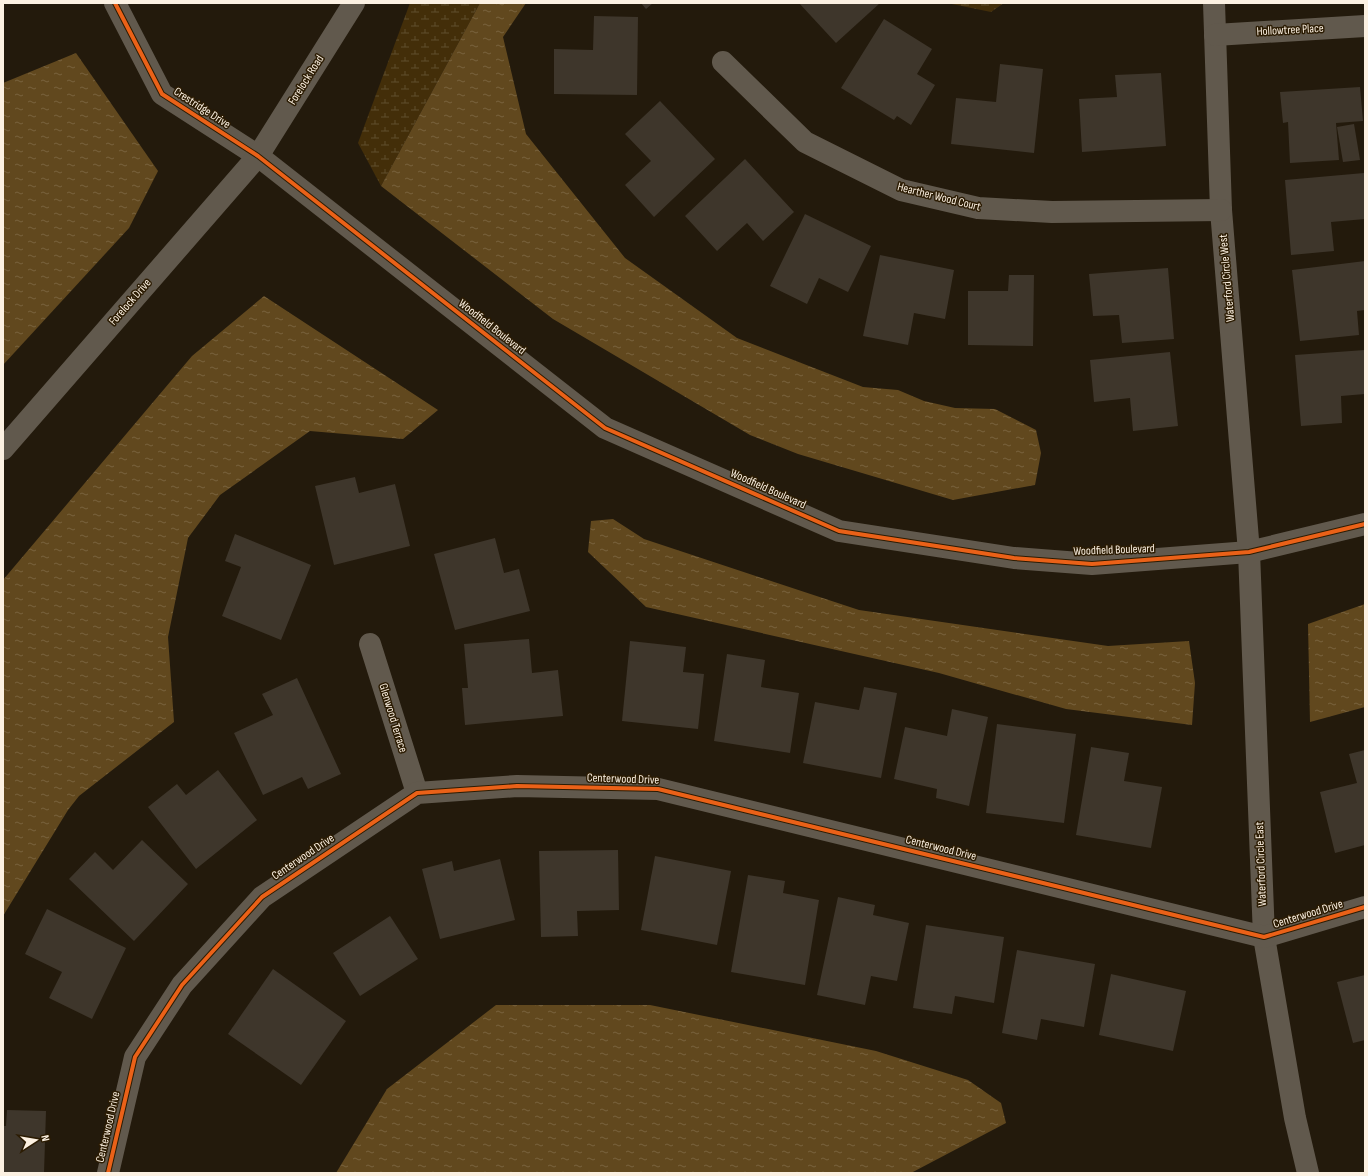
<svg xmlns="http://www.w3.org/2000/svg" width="1368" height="1176" viewBox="0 0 1368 1176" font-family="'Sofia Sans Condensed',sans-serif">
<defs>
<pattern id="wetland-marsh" width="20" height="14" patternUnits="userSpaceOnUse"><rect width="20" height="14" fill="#432e09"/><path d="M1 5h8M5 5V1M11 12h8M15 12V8" fill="none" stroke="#5f4d2d"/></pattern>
<pattern id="water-ripples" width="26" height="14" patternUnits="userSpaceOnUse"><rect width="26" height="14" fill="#61481e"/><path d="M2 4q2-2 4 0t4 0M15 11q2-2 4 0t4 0" fill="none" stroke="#79633e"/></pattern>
</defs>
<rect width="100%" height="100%" fill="#231a0c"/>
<g fill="url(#wetland-marsh)">
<polygon points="410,3 480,3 381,186 358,143"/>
<polygon points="947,3 1004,3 991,12"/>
</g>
<g fill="url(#water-ripples)">
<polygon points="480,3 526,3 503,37 526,134 625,258 737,338 863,387 898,390 924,401 955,408 995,409 1036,430 1041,453 1035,485 953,500 798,454 750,435 553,319 381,186"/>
<polygon points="76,53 158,171 129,228 3,365 3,83"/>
<polygon points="264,296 438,410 403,439 310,431 220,495 188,538 168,637 174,722 79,796 68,810 3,916 3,580 192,356"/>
<polygon points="613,519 644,539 859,610 1108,646 1189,641 1195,683 1192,725 1066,709 939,673 646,607 588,552 591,521"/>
<polygon points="1365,604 1365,707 1310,722 1308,624"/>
<polygon points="496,1005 650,1005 876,1051 968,1080 1001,1103 1006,1123 911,1173 336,1173 387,1089"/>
</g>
<g fill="#3e362b">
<polygon points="641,3 653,3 646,9"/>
<polygon points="799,3 880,3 836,43"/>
<polygon points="594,16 638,17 637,95 554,94 554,49 593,50"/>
<polygon points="884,19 932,49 917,74 935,85 911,125 897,116 894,120 841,88"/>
<polygon points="1000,64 1043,69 1034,153 951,144 956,98 996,102"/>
<polygon points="1161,73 1166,146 1082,152 1079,99 1117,97 1115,75"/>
<polygon points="1360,87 1363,121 1336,123 1339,160 1290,163 1288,122 1283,123 1280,92"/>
<polygon points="660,101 715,159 654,217 625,185 651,161 625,134"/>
<polygon points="1354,124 1360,160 1343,162 1337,127"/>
<polygon points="745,159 794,212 763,241 747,223 717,251 685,216"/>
<polygon points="1364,173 1365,219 1331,222 1334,251 1291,255 1285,180"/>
<polygon points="805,214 871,246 848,292 819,278 807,304 770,286"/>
<polygon points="880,255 954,270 945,319 914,313 908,345 863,336"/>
<polygon points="1365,261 1365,310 1357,311 1359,335 1300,341 1292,270"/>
<polygon points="1168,268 1174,339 1122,343 1119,315 1093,316 1089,274"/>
<polygon points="1009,275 1034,275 1033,346 968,345 968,291 1008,291"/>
<polygon points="1365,350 1365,394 1341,396 1342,423 1301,426 1295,355"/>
<polygon points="1170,352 1178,426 1133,431 1130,398 1094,402 1090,360"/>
<polygon points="355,477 359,493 395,484 410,546 334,565 315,486"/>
<polygon points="235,534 311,565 281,640 222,616 241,567 225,561"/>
<polygon points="495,538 504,573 519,569 530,611 455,630 434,554"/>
<polygon points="529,639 532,673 558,670 563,716 465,725 462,688 468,688 464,644"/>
<polygon points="630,641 686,647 683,672 704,674 698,729 622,721"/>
<polygon points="727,654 765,660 761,687 799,693 790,753 714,741"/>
<polygon points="297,678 341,774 308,789 302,777 263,795 234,733 273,715 262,694"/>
<polygon points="864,687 897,693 881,778 803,763 815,702 859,710"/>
<polygon points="952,709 988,717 969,806 936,798 937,789 894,779 905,727 947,736"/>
<polygon points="997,724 1076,734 1064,823 986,813"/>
<polygon points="1091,747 1129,753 1124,781 1162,787 1151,848 1076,835"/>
<polygon points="1365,750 1365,845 1335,853 1320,792 1357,783 1349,754"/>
<polygon points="218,770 257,820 196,869 148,807 177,784 186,795"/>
<polygon points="142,840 188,884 134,941 69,879 95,852 113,870"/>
<polygon points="618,850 619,910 577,911 578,936 541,937 539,851"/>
<polygon points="655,856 731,871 717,945 641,930"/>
<polygon points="500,859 515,920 440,939 422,869 452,861 454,871"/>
<polygon points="748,875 785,881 783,893 819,900 805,985 731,972"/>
<polygon points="838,897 875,905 873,915 909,923 897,981 871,976 865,1005 817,995"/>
<polygon points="47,909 126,948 92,1019 49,998 62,972 25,954"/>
<polygon points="390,916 418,959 360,996 333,953"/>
<polygon points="926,925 1004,937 994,1003 955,996 952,1014 913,1008"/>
<polygon points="1017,950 1095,964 1084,1027 1041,1019 1037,1040 1002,1033"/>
<polygon points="273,969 346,1021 301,1085 228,1034"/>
<polygon points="1111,974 1186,991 1173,1051 1099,1035"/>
<polygon points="1365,975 1365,1040 1353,1043 1337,982"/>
<polygon points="7,1110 46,1111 44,1173 3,1173 3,1126 6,1126"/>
</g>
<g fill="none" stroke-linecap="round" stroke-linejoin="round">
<g stroke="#61594d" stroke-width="22">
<polyline points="115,3 162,94 258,156 605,428 839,531 1014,558 1092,564 1249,552 1365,524"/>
<polyline points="1214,3 1221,210 1249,552 1264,937 1295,1118 1308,1173"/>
<polyline points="1215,35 1365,26"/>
<polyline points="723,62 805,142 901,190 978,208 1052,212 1221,210"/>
<polyline points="3,449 258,156 354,3"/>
<polyline points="370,644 417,793"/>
<polyline points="108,1173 135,1057 182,985 262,897 417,793 517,786 658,789 1264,937 1365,907"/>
</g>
<defs>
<g id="cycleway">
<polyline points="115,3 162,94 258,156 605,428 839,531 1014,558 1092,564 1249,552 1365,524"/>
<polyline points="108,1173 135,1057 182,985 262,897 417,793 517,786 658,789 1264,937 1365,907"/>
</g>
</defs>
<use href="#cycleway" stroke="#2c1c03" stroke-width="6"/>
<use href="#cycleway" stroke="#ea6118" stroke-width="4"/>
</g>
<g text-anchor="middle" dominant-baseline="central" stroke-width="3" stroke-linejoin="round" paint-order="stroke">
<g font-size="12" fill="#fcf1e2" stroke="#2c1c03">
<text transform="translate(1290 30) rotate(-3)">Hollowtree Place</text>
<text transform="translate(306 80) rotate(-58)">Forelock Road</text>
<text transform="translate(202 108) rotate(33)">Crestridge Drive</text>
<text transform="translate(939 197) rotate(14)">Hearther Wood Court</text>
<text transform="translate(1227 278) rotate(-95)">Waterford Circle West</text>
<text transform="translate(130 302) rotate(-49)">Forelock Drive</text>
<text transform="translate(492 327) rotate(38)">Woodfield Boulevard</text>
<text transform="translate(768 489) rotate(24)">Woodfield Boulevard</text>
<text transform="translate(1114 550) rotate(-2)">Woodfield Boulevard</text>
<text transform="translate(393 718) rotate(73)">Glenwood Terrace</text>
<text transform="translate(623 779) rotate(2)">Centerwood Drive</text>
<text transform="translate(941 848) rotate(14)">Centerwood Drive</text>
<text transform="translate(303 857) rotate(-34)">Centerwood Drive</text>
<text transform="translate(1261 864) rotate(-92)">Waterford Circle East</text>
<text transform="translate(1308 914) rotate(-17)">Centerwood Drive</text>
<text transform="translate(108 1127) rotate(-77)">Centerwood Drive</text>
</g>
</g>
<rect width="1368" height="1176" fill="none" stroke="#fcf1e2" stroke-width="8"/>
<g transform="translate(36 1140) rotate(78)" stroke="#2c1c03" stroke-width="3" paint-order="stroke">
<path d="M0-3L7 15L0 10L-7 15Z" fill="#fcf1e2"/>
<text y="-6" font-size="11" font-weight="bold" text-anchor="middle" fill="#fcf1e2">N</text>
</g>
</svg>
